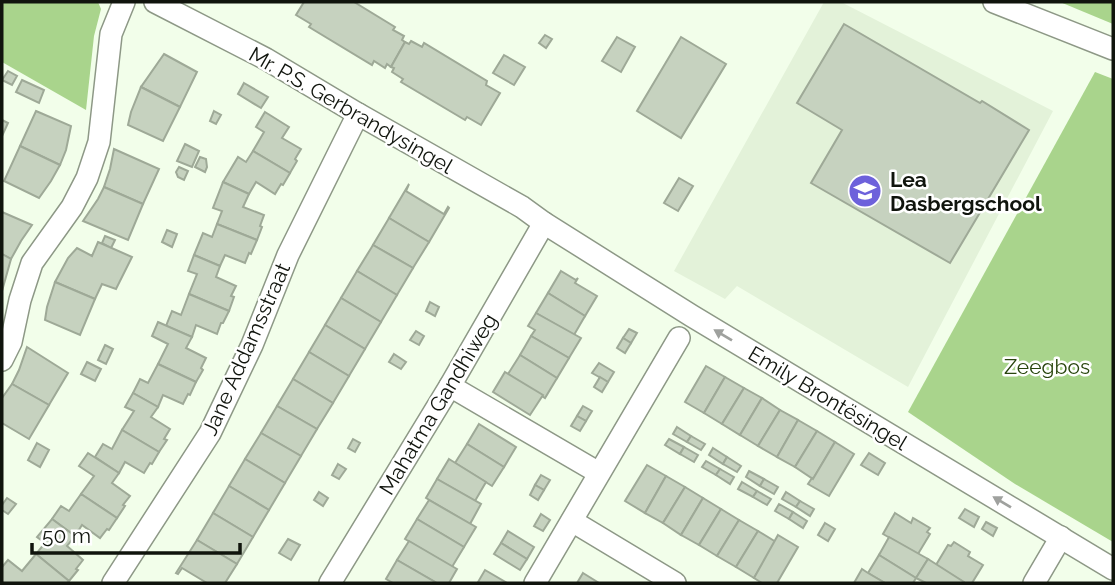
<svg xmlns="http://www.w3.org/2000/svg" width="1115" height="585" viewBox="0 0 1115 585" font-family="Raleway,sans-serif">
<rect width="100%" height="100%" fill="#f2feea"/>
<polygon fill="#e3f2d9" points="824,2 841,2 1053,111 908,387 737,286 725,299 674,271"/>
<g fill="#a9d48c">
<polygon points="2,2 98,2 101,9 94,36 86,110 2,62"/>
<polygon points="1060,2 1113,2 1113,24"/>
<polygon points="1095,72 1113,79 1113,542 1015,484 908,412"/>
</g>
<g fill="#c6d2bf" stroke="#9ea997" stroke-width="2">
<polygon points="304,2 354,2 395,27 393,30 404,36 402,40 405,42 391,67 387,64 385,68 374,61 372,65 309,27 311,24 296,15"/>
<polygon points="844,24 980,103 982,101 1029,130 950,263 811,183 842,130 797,103"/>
<polygon points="545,35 552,39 546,48 539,43"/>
<polygon points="617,37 635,47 621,72 602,61"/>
<polygon points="681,37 726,64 681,138 637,111"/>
<polygon points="411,41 422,47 424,43 487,81 486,85 500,93 481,125 467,117 465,120 401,82 403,79 392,72 394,68 391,67 405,42 409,44"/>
<polygon points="164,54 197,72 180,107 141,87"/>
<polygon points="504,55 525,67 514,85 493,73"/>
<polygon points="8,71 17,76 12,85 2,80"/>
<polygon points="22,80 44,90 39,103 16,92"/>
<polygon points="244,83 268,97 261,108 238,94"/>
<polygon points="141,87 180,107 163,141 128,125 131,112"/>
<polygon points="36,111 71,126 66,150 60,165 20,146"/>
<polygon points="214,111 221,115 216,124 210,121"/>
<polygon points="265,112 289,127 282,138 301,149 295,159 297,161 290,173 253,151 264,132 256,127"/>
<polygon points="2,120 8,123 2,136"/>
<polygon points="185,144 199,151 192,167 177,161"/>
<polygon points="20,146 60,165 51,181 39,198 4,181"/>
<polygon points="114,149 159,169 143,204 104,187 110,169"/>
<polygon points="253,151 290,173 283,185 281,184 275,194 256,182 249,194 223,182 238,157 246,162"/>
<polygon points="200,157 206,159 207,167 205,172 195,167"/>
<polygon points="179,167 188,171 184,180 178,177 176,172"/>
<polygon points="679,178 693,186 678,211 664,203"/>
<polygon points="223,182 249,194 243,207 264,215 260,226 262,227 257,240 217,224 222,211 213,208"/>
<polygon points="409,184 406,191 444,214 448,207 449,208 429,242 389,218"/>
<polygon points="104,187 143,204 128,240 83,221 98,199"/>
<polygon points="2,212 32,225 21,241 11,259 2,254"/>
<polygon points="389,218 429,242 413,268 373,245"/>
<polygon points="217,224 257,240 251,254 249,253 245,263 225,255 220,266 194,255 203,233 212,237"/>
<polygon points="167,230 177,234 172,247 162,242"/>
<polygon points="105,236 115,240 111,248 102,243"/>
<polygon points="98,242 132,257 116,289 102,284 95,299 55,282 68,258 77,248 92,256"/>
<polygon points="373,245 413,268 397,295 357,271"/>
<polygon points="2,254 11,259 2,291"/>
<polygon points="194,255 220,266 216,277 236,286 231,296 234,297 229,311 189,294 197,274 188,271"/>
<polygon points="357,271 397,295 381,322 341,298"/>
<polygon points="561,271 576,280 578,278 575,283 597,296 585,316 548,293"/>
<polygon points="55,282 95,299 80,335 45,320 47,307"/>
<polygon points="548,293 585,316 574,335 536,313"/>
<polygon points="189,294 229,311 223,323 221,323 217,334 196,325 192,337 166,326 172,311 181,315"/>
<polygon points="341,298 381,322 365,349 325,325"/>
<polygon points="430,302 439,307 435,316 426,311"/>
<polygon points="536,313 581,338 569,358 531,336 535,330 528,326"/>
<polygon points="158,322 192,337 186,348 206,358 201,368 203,370 196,382 158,364 168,344 152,336"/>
<polygon points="325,325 365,349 349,376 309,352"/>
<polygon points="629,329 637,333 631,343 623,338"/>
<polygon points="416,331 424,336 419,345 410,340"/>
<polygon points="531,336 569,358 557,378 520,355"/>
<polygon points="623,338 631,343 625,353 617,348"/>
<polygon points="105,345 113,349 106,364 98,360"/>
<polygon points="27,347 68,373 49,405 12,384 19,370"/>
<polygon points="309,352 349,376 333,403 293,379"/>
<polygon points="394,354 406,362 401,369 389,362"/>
<polygon points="520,355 557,378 545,398 508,374"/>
<polygon points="87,362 101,369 95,381 81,374"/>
<polygon points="599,363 614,372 608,382 592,373"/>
<polygon points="158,364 196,382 190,395 188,394 183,404 163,395 158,407 133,393 140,379 148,383"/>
<polygon points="706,366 725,377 704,413 685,402"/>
<polygon points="505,372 543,395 530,415 493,392"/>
<polygon points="600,377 608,382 602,392 594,387"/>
<polygon points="725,377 744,388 722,424 704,413"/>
<polygon points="293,379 333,403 317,429 277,406"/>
<polygon points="12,384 49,405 29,439 2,423 2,398"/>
<polygon points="744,388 762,398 740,435 722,424"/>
<polygon points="133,393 158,407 151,417 170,429 164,439 167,440 159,452 122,430 134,411 125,407"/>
<polygon points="762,398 780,410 758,446 740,435"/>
<polygon points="277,406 317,429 301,456 261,433"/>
<polygon points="583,406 592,411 586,421 577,416"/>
<polygon points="780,410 798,420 777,457 758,446"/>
<polygon points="577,416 586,421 580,431 571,426"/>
<polygon points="798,420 817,431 795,467 777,457"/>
<polygon points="479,424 516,447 504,467 467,444"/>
<polygon points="677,427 691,436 687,442 673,434"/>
<polygon points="122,430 159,452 152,464 150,463 144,473 125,462 119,473 95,457 103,444 112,449"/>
<polygon points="817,431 835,442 813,479 795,467"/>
<polygon points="261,433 301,456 285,483 245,459"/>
<polygon points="691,436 705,444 701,450 687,442"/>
<polygon points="353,439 360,443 355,452 348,448"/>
<polygon points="669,439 684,447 680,454 665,445"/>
<polygon points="835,442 854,454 829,496 808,484 812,478 813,479"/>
<polygon points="37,443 49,450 40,467 28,460"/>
<polygon points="467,444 504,467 492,486 455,463"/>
<polygon points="684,447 698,455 694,462 680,454"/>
<polygon points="713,448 727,457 723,464 709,455"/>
<polygon points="88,453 119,473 112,483 130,496 123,505 125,506 117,518 81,494 94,476 79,466"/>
<polygon points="869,453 885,463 878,475 861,465"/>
<polygon points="727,457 741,466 737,472 723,464"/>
<polygon points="245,459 285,483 269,510 229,486"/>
<polygon points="449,459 486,482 475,501 437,479"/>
<polygon points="706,461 720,469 716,475 702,467"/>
<polygon points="338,464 346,469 339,479 332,475"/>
<polygon points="647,465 666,476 645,513 625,501"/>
<polygon points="720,469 734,477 730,484 716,475"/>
<polygon points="749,471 764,479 760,486 746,477"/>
<polygon points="541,475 550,480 544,490 535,485"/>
<polygon points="666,476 685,487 663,523 645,513"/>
<polygon points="437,479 481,504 470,524 426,498"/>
<polygon points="764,479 778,487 774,494 760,486"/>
<polygon points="742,482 757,491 753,497 738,489"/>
<polygon points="535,485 544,490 538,500 530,495"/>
<polygon points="229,486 269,510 253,537 213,513"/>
<polygon points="685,487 703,498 681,535 663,523"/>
<polygon points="757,491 771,499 767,505 753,497"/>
<polygon points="319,492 328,498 323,506 314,500"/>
<polygon points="786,492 800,501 796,507 782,499"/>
<polygon points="81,494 117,518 109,530 107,529 100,538 82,525 75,536 52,519 61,506 69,511"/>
<polygon points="7,498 16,504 8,514 2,510 2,505"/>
<polygon points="703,498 721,509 699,545 681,535"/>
<polygon points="429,500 476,527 464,547 417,519"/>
<polygon points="800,501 814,509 810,516 796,507"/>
<polygon points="779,504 793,512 789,519 775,511"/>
<polygon points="721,509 739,520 717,556 699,545"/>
<polygon points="965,509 979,517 974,527 959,518"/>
<polygon points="793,512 807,521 803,528 789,519"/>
<polygon points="213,513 253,537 237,564 197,540"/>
<polygon points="895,513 911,523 913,518 930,528 927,532 930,534 918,554 883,534"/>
<polygon points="541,514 550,520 543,531 534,526"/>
<polygon points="52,519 75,536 67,546 83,560 76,569 78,570 69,581 36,554 45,543 37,537"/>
<polygon points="417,519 464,547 452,567 405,539"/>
<polygon points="739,520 758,531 736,567 717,556"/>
<polygon points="986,522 997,528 993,536 982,529"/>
<polygon points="825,523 835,529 828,541 818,535"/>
<polygon points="508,531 534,547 527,559 501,543"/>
<polygon points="758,531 776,542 754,578 736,567"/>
<polygon points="778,535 798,547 777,583 762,583 754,578"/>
<polygon points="889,537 928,559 916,578 879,555"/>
<polygon points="288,539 300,545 291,560 279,553"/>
<polygon points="197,540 237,564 225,583 207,583 182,568 178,574 176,573"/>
<polygon points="409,541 457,569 449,583 437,583 397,560"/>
<polygon points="954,542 970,552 968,556 983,565 972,583 965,583 936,565 948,545 951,546"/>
<polygon points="501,543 527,559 520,570 494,554"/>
<polygon points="36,554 69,581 67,583 4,583 2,582 2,567 8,560 22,571"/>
<polygon points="879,555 916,578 913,583 885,583 868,573"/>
<polygon points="928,559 964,582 964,583 926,583 916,578"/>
<polygon points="397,560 435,582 435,583 393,583 386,579"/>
<polygon points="862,569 868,573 885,583 854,583"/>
<polygon points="485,570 507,583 480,583 478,582"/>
<polygon points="583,573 599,583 577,583"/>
</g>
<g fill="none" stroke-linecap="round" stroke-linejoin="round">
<defs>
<g id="street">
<polyline points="155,2 266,59 358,114 522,207 544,223 692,316 1113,569"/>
<polyline points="994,2 1113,49"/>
<polyline points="2,360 11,342 20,300 32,263 72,207 87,178 99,142 111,34 124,2"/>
<polyline points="450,386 599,473"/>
<polyline points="572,521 675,583"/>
<polyline points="113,583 210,433 252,345 288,255 358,114"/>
<polyline points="330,583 450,386 544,223"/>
<polyline points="535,583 679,338"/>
<polyline points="1034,583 1061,537"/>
</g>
</defs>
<use href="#street" stroke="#8d9886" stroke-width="24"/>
<use href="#street" stroke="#fff" stroke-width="21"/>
</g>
<defs><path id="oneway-solid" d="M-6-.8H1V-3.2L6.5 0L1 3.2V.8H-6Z" transform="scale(1.75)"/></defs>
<g fill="#9fa19e">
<use href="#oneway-solid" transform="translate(723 335) rotate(-149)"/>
<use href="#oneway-solid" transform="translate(1002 502) rotate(-149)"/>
</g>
<defs>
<symbol id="school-disc" viewBox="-11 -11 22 22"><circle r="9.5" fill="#6d61db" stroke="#fff"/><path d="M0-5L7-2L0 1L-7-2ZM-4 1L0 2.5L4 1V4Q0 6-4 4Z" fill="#fff"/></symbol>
</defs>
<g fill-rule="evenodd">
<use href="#school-disc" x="846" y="172" width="38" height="38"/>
</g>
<g text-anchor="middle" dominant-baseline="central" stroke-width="5" stroke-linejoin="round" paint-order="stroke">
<g font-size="21" fill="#10140d" stroke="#fff">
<text transform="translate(351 110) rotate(30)">Mr. P.S. Gerbrandysingel</text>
<text transform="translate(246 349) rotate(-66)">Jane Addamsstraat</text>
<text transform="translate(828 398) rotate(31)">Emily Brontësingel</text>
<text transform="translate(438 404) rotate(-59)">Mahatma Gandhiweg</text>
</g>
<g font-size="21" font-weight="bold" fill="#10140d" stroke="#fff" text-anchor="start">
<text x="890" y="179">Lea<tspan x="890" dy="24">Dasbergschool</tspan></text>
</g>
<g font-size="21" fill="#28450d" stroke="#fff">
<text x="1047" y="366">Zeegbos</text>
</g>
</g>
<rect width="1115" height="585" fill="none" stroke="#10140d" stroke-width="7"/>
<path d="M32 543v10h208v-10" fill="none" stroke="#10140d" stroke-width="3.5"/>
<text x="42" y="543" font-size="21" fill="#10140d" stroke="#ffffff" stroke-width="5" paint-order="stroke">50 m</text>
</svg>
